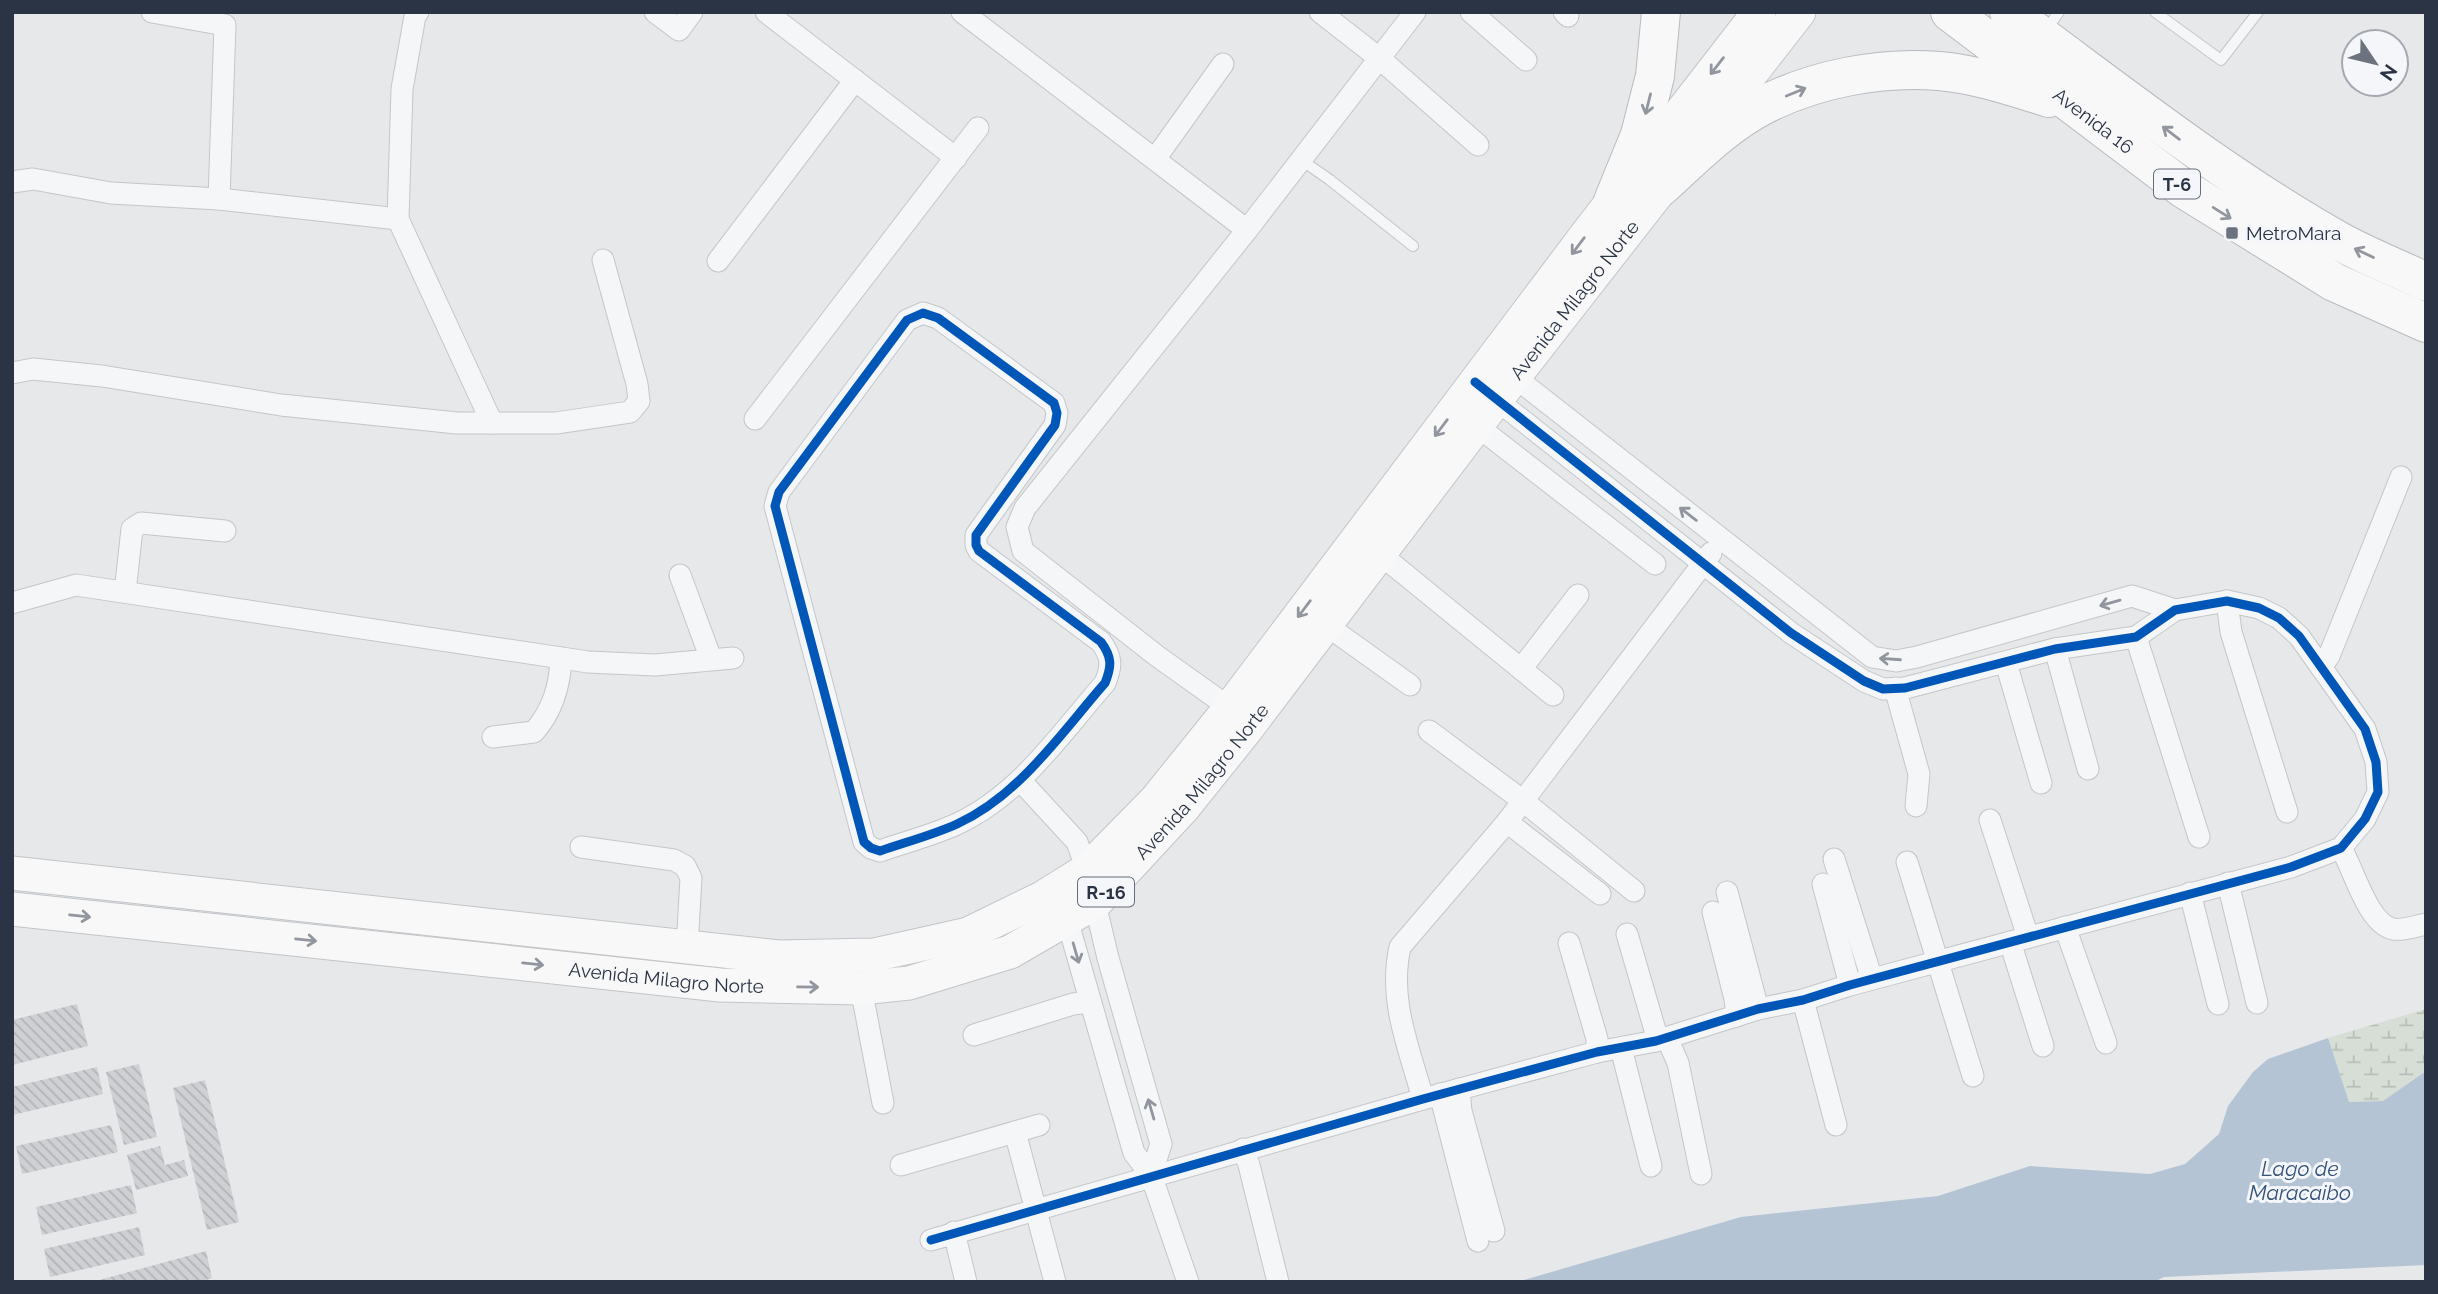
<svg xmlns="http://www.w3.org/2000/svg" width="2438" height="1294" viewBox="0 0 2438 1294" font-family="Raleway,sans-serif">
<defs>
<pattern id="wetland-marsh" width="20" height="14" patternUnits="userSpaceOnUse" patternTransform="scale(1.75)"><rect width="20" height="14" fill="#d6ded6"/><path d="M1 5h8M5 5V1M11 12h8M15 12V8" fill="none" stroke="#b8bfb9"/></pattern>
<pattern id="building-back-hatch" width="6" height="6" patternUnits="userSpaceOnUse" patternTransform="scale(1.75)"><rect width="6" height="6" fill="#ced0d3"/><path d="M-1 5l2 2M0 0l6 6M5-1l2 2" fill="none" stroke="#b1b3b6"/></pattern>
</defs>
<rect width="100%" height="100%" fill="#e6e8ea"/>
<polygon fill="url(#wetland-marsh)" points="2426,1009 2426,1071 2383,1101 2349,1102 2328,1038"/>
<polygon fill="#b4c4d5" points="2328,1038 2349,1102 2383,1101 2426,1071 2426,1265 2164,1277 2154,1282 1517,1282 1741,1217 1938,1196 2030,1166 2150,1174 2185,1164 2219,1134 2228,1106 2253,1072 2268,1059"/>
<g fill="url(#building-back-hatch)">
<polygon points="77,1004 88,1046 12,1065 12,1020"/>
<polygon points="139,1064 157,1137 124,1145 106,1072"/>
<polygon points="97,1067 103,1094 12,1115 12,1087"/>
<polygon points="205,1080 239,1222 207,1230 173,1088"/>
<polygon points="111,1125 118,1152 22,1174 16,1146"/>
<polygon points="160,1146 165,1165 184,1160 188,1176 136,1190 127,1155"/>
<polygon points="131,1185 137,1213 42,1235 36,1207"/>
<polygon points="139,1227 145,1255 50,1277 44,1249"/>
<polygon points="206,1251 212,1278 200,1282 92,1282"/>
</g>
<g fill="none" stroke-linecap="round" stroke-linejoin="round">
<defs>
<g id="lane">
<polyline points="2155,12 2221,60 2258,12"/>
<polyline points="2046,30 2059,12"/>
<polyline points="1300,159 1330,180 1413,246"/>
</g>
<g id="street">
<polyline points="152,12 225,25 219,199"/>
<polyline points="418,12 415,16 402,89 398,219 492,423"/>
<polyline points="655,12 679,30 692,12"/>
<polyline points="766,12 956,158"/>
<polyline points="962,12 1247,230 1415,12"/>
<polyline points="1320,12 1379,58 1478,145"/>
<polyline points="1471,12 1526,60"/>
<polyline points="1564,12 1568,16"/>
<polyline points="1155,159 1223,64"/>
<polyline points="12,182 33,179 111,193 219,199 398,219"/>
<polyline points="718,261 855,80"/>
<path d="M923 313 938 318 1054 403 1057 413 1055 425 976 535V545L979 551 1101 642C1112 657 1112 666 1105 683 1061 733 1020 795 957 824 933 835 906 842 880 851L871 848 864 842 775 506 779 492 907 320Z"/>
<polyline points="1507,371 1872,657 1896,661 1917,657 2132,596 2175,610"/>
<polyline points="12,373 33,369 102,376 281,405 457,423 556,423 630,412 639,401 637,384 603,260"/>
<polyline points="755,419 978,128"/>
<polyline points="1477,426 1655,564"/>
<polyline points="1380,554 1553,695"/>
<polyline points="680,575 711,659"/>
<polyline points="125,592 132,529 141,523 225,531"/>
<polyline points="2227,601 2231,632 2287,812"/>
<polyline points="12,603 76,585 588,662 655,665 733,658"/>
<polyline points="1326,625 1410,685"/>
<polyline points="2136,637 2199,837"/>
<polyline points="2055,649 2088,769"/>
<polyline points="2006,663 2041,783"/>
<polyline points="2321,667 2329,656 2401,477"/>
<polyline points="1521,669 1578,595"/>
<polyline points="1895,688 1919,774 1916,806"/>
<polyline points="1230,708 1157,656 1023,551 1017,527 1025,508 1247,230"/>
<polyline points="1429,731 1522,800 1634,891"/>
<path d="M493 737 534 732C553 710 560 686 561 658"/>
<polyline points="1020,780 1077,842 1087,870 1108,958 1161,1144 1151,1175"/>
<polyline points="1990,820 2028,937"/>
<polyline points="1507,822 1600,894"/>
<polyline points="581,847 674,860 685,866 691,878 687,947"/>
<path d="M2341 848C2354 870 2368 924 2393 929 2403 931 2416 926 2426 924"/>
<polyline points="1834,859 1872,979"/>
<polyline points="1907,862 1973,1076"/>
<polyline points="2228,883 2257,1003"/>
<polyline points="1823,884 1850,985"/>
<polyline points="1727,892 1758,1009"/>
<polyline points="2190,893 2218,1004"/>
<polyline points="1064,909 1134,1153 1151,1175 1188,1282"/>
<polyline points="1713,912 1735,999 1737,1016"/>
<polyline points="2065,927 2106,1043"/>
<polyline points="1627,934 1655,1030 1656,1041"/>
<polyline points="2010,942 2043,1046"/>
<polyline points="1569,943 1597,1039 1597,1052"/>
<polyline points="861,988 883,1103"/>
<polyline points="1803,1000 1836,1125"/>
<polyline points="974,1035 1073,1004 1090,1002"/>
<polyline points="1667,1038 1678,1063 1701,1174"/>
<polyline points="1621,1048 1651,1166"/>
<polyline points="1459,1089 1461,1111 1494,1231"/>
<polyline points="1440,1094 1478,1241"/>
<path d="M1423 1099C1409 1047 1388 1001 1400 947L1507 822 1711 553"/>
<polyline points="1015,1132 1055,1282"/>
<polyline points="1243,1149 1249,1165 1278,1282"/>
<polyline points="901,1165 1039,1125"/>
<polyline points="954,1232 966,1282"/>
<polyline points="931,1240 1423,1099 1597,1052 1656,1041 1758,1009 1803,1000 1850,985 2291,867 2341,848 2365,819 2378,792 2376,762 2365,729 2299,636 2279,618 2259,608 2227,601 2175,610 2136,637 2055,649 1905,688 1883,689 1864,681 1791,633 1488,393"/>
</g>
<g id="primary">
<polyline points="12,873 779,957 874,955 968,934 1042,898 1087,870 1156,800 1230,708 1587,234 1759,12"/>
<path id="s1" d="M12 909 720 985 861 988 909 983 1010 952 1096 902 1184 807 1245 731 1496 400 1799 12"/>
</g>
<g id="highway">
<path id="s2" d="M1950 12 2184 189 2334 282 2426 323"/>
<path d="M2009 12C2117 91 2222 175 2339 241 2366 256 2397 268 2426 282"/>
<path d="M1661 187C1693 158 1724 126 1762 106 1814 79 1881 66 1939 71 1976 74 2014 87 2049 98"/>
<polyline points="1613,201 1640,135 1655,76 1661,12"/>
</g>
</defs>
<use href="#lane" stroke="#c4c6c8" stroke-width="12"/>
<use href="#street" stroke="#c4c6c8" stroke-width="23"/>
<use href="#primary" stroke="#c2c5c8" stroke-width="35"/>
<use href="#highway" stroke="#b8bbbf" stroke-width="40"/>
<use href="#lane" stroke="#f5f6f7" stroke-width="10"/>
<use href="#street" stroke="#f5f6f7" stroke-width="21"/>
<use href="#primary" stroke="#f8f8f8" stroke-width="33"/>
<use href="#highway" stroke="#f8f8f8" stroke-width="38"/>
<defs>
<g id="cycleway">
<path d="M923 313 938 318 1054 403 1057 413 1055 425 976 535V545L979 551 1101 642C1112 657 1112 666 1105 683 1061 733 1020 795 957 824 933 835 906 842 880 851L871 848 864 842 775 506 779 492 907 320Z"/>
<polyline points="931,1240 1423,1099 1597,1052 1656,1041 1758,1009 1803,1000 1850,985 2291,867 2341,848 2365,819 2378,792 2376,762 2365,729 2299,636 2279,618 2259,608 2227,601 2175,610 2136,637 2055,649 1905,688 1883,689 1864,681 1791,633 1475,382"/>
</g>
</defs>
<use href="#cycleway" stroke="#f4f6f9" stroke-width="13"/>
<use href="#cycleway" stroke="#0057b8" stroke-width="9"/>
</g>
<defs><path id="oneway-shaft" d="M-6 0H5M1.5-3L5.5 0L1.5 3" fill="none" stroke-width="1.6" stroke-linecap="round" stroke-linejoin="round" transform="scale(1.75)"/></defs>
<g stroke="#92969e">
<use href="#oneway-shaft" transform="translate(1717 66) rotate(128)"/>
<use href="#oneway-shaft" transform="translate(1796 92) rotate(-22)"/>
<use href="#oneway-shaft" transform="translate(1648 104) rotate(104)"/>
<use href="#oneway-shaft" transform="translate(2171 133) rotate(-143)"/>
<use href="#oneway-shaft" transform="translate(2222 213) rotate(32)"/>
<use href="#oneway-shaft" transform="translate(1578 246) rotate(127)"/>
<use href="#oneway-shaft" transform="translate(2364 253) rotate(-155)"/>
<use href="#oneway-shaft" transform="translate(1441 428) rotate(127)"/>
<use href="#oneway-shaft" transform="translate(1304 609) rotate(127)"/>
<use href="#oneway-shaft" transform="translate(80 916) rotate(6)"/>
<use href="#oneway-shaft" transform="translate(306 940) rotate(6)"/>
<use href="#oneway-shaft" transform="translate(533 964) rotate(6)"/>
<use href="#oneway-shaft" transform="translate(808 987) rotate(1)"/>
</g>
<g stroke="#90959e">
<use href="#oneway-shaft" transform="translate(1688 514) rotate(-142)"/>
<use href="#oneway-shaft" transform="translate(2110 603) rotate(164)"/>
<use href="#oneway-shaft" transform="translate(1890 659) rotate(-176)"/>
<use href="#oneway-shaft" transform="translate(1076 953) rotate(74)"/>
<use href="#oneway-shaft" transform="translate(1151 1109) rotate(-106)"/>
</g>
<rect fill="#6c737f" stroke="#f4f6f9" stroke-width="2.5" x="2225" y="226" width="14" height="14" rx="3.5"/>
<g text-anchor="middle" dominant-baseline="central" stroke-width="6" stroke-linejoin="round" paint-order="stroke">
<g fill="#f4f6f9" stroke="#676e7b" stroke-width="2">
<rect x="2154" y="169.5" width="46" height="29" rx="5"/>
<rect x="1078" y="877.5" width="56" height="29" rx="5"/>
</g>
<g font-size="18" font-weight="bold" fill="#2b3445">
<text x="2177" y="184">T-6</text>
<text x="1106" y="892">R-16</text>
</g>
<g font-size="19" fill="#2b3445" stroke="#f4f6f9">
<text stroke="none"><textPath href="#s2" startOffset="180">Avenida 16</textPath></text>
<text stroke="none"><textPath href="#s1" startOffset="1876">Avenida Milagro Norte</textPath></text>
<text stroke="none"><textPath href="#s1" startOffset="1267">Avenida Milagro Norte</textPath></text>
<text stroke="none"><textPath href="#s1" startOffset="658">Avenida Milagro Norte</textPath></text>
</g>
<g font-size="19" fill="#2b3445" stroke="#f4f6f9" text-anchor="start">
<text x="2246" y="233">MetroMara</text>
</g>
<g font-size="21" font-style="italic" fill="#34527a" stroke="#f4f6f9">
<text x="2300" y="1168">Lago de<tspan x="2300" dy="24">Maracaibo</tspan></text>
</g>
</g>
<rect width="2438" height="1294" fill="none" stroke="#2b3445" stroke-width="28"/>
<g transform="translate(2375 63) rotate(125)"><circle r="33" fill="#f4f6f9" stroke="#a4a8b1" stroke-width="2"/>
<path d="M0-5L12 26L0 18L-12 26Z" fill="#6c737f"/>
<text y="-10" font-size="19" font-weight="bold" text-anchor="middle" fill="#2b3445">N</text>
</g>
</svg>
